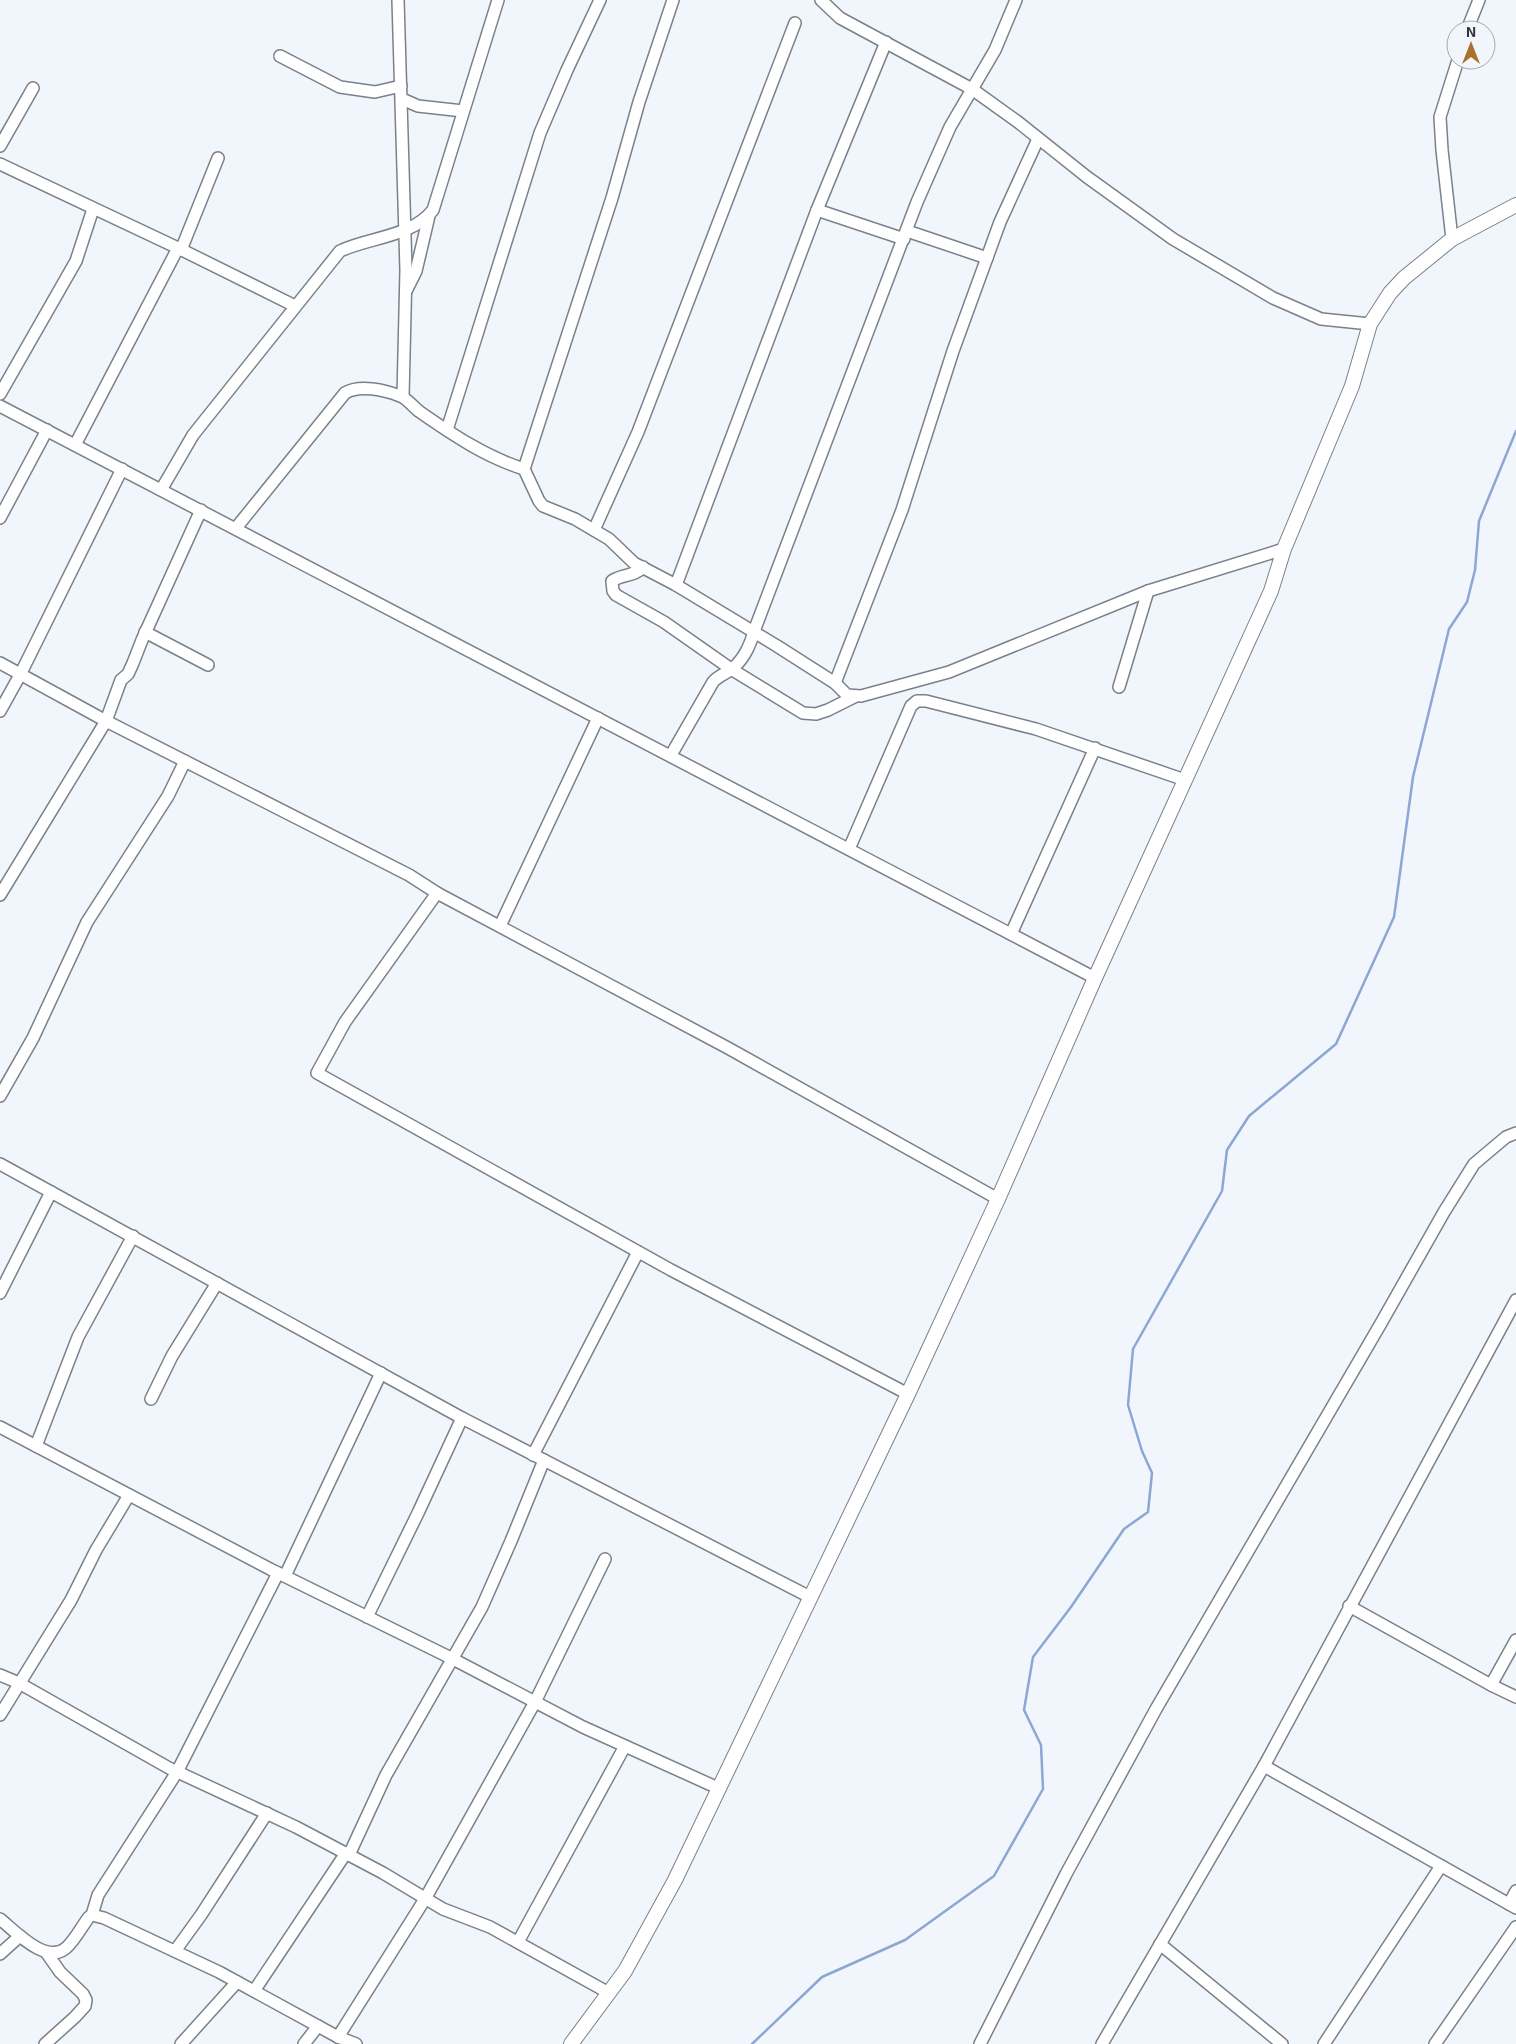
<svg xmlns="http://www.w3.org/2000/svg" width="1516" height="2044" viewBox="0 0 1516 2044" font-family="'Exo 2',sans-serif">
<rect width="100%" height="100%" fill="#f1f6fd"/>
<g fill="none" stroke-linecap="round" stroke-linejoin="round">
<polyline stroke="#8ca7d3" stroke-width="2.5" points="752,2044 822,1977 905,1940 994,1876 1043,1789 1041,1745 1024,1710 1033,1657 1071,1607 1124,1529 1148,1512 1152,1473 1142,1451 1128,1405 1133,1349 1222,1191 1227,1150 1249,1116 1336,1044 1394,917 1413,777 1449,629 1467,602 1475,570 1479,521 1516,431"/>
<defs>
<g id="minor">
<polyline points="398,0 406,270 403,396"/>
<polyline points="821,0 840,18 972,89 1018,122 1087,177 1173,239 1273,298 1321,319 1370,324"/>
<polyline points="1467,30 1479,0"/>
<polyline points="280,56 340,87 375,92 401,86"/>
<polyline points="402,99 418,106 463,111"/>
<polyline points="0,146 33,88"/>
<polyline points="0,164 178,248"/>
<polyline points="817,210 904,239"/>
<polyline points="907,231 987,258"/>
<polyline points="1452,239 1442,150 1440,117 1458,60"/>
<polyline points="181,250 218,158"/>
<polyline points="406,291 416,271 429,216"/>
<polyline points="0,394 76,261 93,209"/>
<polyline points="0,406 1095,978"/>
<polyline points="447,430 540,133 567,70 600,0"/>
<polyline points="75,445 178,248 295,306"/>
<polyline points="524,469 612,198 639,102 673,0"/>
<path d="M161 490 193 435 340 251C370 237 412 237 433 210L498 0"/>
<polyline points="0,518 47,430"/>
<path d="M236 528 345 393C359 384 385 390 400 396 407 398 414 408 420 412 453 435 486 457 524 469L539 501 543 506 575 519 609 539 634 563 676 585 777 646 835 683 847 695 861 696 949 672 1148 591 1284 549"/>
<polyline points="594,530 638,432 795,23"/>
<path d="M643 567C634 577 622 574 612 581L613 591 616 595 664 622 731 669 803 713 816 714 828 710 854 697"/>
<polyline points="676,585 817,210 886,42"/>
<polyline points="145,632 208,665"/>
<polyline points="0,663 106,721 409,875 437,893 728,1048 998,1199"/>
<polyline points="835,683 902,510 953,351 1000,222 1038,139"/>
<polyline points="1119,687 1148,591"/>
<polyline points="0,711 20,675 122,469"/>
<path d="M671 755 713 682C719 675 726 674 733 668 746 657 751 642 756 626L917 202 950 127 995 50 1016 0"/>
<polyline points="849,849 911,706 917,701 926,701 1036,729 1185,780"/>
<polyline points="437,893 345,1022 317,1073 671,1270 908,1394"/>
<polyline points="0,895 106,721 121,680 128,674 133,663 142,640 201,510"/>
<polyline points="500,926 598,718"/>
<polyline points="1011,934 1095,748"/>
<polyline points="0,1096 33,1038 87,922 168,796 185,761"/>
<polyline points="0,1164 462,1418 810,1597"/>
<polyline points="0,1293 51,1192"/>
<polyline points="151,1399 172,1356 217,1283"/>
<polyline points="0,1427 270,1569 451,1658 583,1727 718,1788"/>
<polyline points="36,1446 78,1337 133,1236"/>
<polyline points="533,1455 638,1252"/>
<polyline points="285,1576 381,1373"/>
<polyline points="1349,1606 1491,1685 1516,1697"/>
<polyline points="367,1617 418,1513 462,1418"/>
<polyline points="0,1675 19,1683 169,1768 296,1827 383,1873 443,1909 490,1927 609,1993"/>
<polyline points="1491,1685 1516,1640"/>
<polyline points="0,1715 71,1600 96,1550 129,1495"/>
<polyline points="1264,1766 1516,1908"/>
<polyline points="349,1855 386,1775 482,1607 511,1541 544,1460"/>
<polyline points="1509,1904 1516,1891"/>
<polyline points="92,1915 98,1895 177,1772 278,1573"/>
<path d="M0 1919C15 1931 46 1965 66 1948 75 1940 82 1926 89 1917L92 1915 104 1918 219 1972 338 2037 356 2044"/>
<polyline points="518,1942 625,1746"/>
<polyline points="1160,1944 1282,2044"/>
<polyline points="175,1951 201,1915 267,1813"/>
<polyline points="0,1954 20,1936"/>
<polyline points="254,1991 346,1853"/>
<polyline points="338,2037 425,1899 535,1702 605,1559"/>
<polyline points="45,2044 75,2017 85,2006 86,2000 83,1994 60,1972 46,1952"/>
<polyline points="181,2044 237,1982"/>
<polyline points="304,2044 318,2026"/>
<polyline points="980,2044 1066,1874 1156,1709 1380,1325 1444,1212 1474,1164 1506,1137 1516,1133"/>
<polyline points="1102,2044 1264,1766 1516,1300"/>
<polyline points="1324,2044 1441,1866"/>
<polyline points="1435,2044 1516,1927"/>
</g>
<polyline id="tertiary" points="571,2044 625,1971 675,1880 908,1394 998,1199 1095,978 1271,591 1284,549 1352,386 1370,324 1390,293 1404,278 1452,239 1516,205"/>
</defs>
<use href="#minor" stroke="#7b8189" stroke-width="14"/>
<use href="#tertiary" stroke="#7b8189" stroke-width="16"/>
<use href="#minor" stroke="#fff" stroke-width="11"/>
<use href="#tertiary" stroke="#fff" stroke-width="14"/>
</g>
<g transform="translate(1471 45)"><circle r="24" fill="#f1f6fd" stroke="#a5a9af"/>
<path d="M0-4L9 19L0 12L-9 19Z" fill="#a9702e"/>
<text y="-8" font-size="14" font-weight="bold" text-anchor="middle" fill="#333539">N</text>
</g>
</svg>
